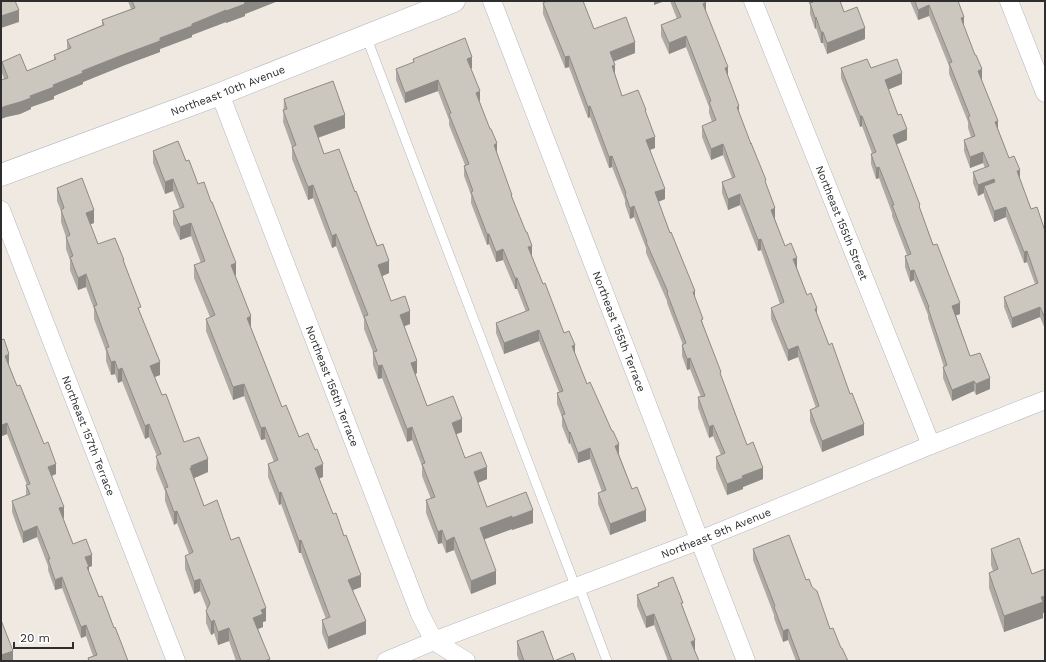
<svg xmlns="http://www.w3.org/2000/svg" width="1046" height="662" viewBox="0 0 1046 662" font-family="'Work Sans',sans-serif">
<rect width="100%" height="100%" fill="#efe9e1"/>
<g fill="none" stroke-linecap="round" stroke-linejoin="round">
<defs>
<g id="service">
<polyline points="366,36 576,588"/>
<polyline points="579,586 607,661"/>
</g>
<g id="minor">
<path id="s1" d="M492 1 746 661"/>
<path id="s2" d="M753 1 931 445"/>
<polyline points="1009,1 1045,93"/>
<path id="s3" d="M220 94 420 614 434 641 466 661"/>
<path id="s4" d="M1 210 176 661"/>
<path id="s5" d="M386 661 434 641 700 540 931 445 1045 400"/>
</g>
<g id="tertiary">
<path id="s6" d="M1 175 220 94 454 1"/>
</g>
</defs>
<use href="#service" stroke="#b4b7c1" stroke-width="10"/>
<use href="#minor" stroke="#b4b7c1" stroke-width="19"/>
<use href="#tertiary" stroke="#b4b7c1" stroke-width="23"/>
<use href="#service" stroke="#fff" stroke-width="9"/>
<use href="#minor" stroke="#fff" stroke-width="18"/>
<use href="#tertiary" stroke="#fff" stroke-width="22"/>
</g>
<g fill="#afaba4">
<polygon points="128,1 278,1 245,14 245,16 226,23 226,22 192,35 192,37 160,49 160,52 125,65 83,82 83,84 54,96 54,99 31,107 31,109 20,114 6,117 1,119 1,80 4,79 2,73 2,62 27,71 54,60 54,55 67,50 67,40 102,25 102,20 131,9"/>
<polygon points="670,1 705,1 706,12 728,76 739,113 766,184 775,219 785,246 797,268 807,295 817,316 864,435 822,452 810,421 810,410 816,408 798,357 788,361 771,319 771,308 780,304 761,250 758,251 740,205 728,210 722,193 722,182 732,178 723,155 711,160 702,137 702,126 712,122 709,113 709,107 686,47 669,54 661,36 661,25 677,19"/>
<polygon points="808,1 840,1 844,12 865,39 827,54 823,43 821,43 816,28 815,29 810,14 810,5"/>
<polygon points="910,1 958,1 964,28 998,129 1009,158 1020,179 1031,209 1045,231 1045,329 1040,317 1012,328 1004,307 1004,297 1035,284 1027,262 1024,263 1006,217 994,222 984,196 984,193 978,196 973,183 973,172 985,168 983,163 970,168 964,151 964,140 971,137 968,128 968,122 949,74 949,66 929,16 918,20"/>
<polygon points="543,3 594,29 635,53 614,61 615,74 622,96 646,113 655,148 650,150 665,199 658,202 695,299 703,324 721,376 747,445 763,479 743,487 743,489 727,495 716,468 716,457 721,455 713,436 709,438 698,408 698,397 701,397 690,369 687,370 682,356 682,345 683,345 667,303 667,301 646,253 646,248 634,217 630,219 625,204 625,200 612,167 609,168 590,117 588,118 569,67 565,68 543,14"/>
<polygon points="413,59 472,68 471,69 480,102 532,257 543,284 564,333 575,354 587,384 619,454 632,489 646,521 610,535 598,504 598,493 602,492 590,459 578,463 570,443 569,444 562,426 562,417 557,404 557,393 559,392 539,341 504,354 496,333 496,323 526,312 517,289 515,289 503,260 496,262 489,244 487,245 471,203 471,195 464,176 464,166 465,165 449,125 449,120 438,91 405,103 396,80 396,69 413,63"/>
<polygon points="841,68 871,68 902,84 888,89 907,140 896,144 920,210 960,314 956,315 970,356 990,389 976,395 974,391 952,401 943,378 943,367 944,367 928,318 928,315 914,280 910,282 905,267 905,256 907,255 892,216 892,213 879,178 876,179 871,164 871,154 872,153 862,126 860,127 841,78"/>
<polygon points="284,99 345,128 318,138 324,154 355,192 389,273 382,276 391,301 410,324 404,326 417,373 415,374 427,406 462,432 456,434 465,458 487,479 478,483 487,507 533,523 512,530 512,529 484,539 496,584 471,594 454,550 446,553 442,543 438,544 426,513 426,500 431,499 422,476 422,466 412,440 407,442 382,378 378,379 373,365 373,352 364,329 364,319 336,246 332,248 313,198 308,200 292,159 292,147 283,122"/>
<polygon points="153,151 186,161 198,184 236,275 235,275 251,328 282,407 323,477 319,478 361,587 353,590 366,634 328,649 322,633 322,620 326,619 301,553 299,553 281,504 279,505 268,477 268,464 274,462 265,439 261,440 244,396 233,400 206,331 206,319 210,317 194,278 194,265 201,263 191,236 180,240 173,224 173,211 180,209 173,191 165,194 153,163"/>
<polygon points="57,188 94,223 90,224 98,244 124,262 160,375 154,377 162,395 184,442 208,472 194,478 204,506 231,540 266,621 263,622 263,627 258,629 270,661 236,661 229,641 218,645 214,633 211,635 206,623 206,611 207,609 200,591 194,594 185,569 185,556 189,554 177,523 174,525 165,501 165,491 156,469 157,456 149,437 145,439 122,381 118,383 115,374 111,375 106,361 106,351 94,319 94,309 86,287 78,290 70,270 70,260 66,249 66,237 61,222 61,211 57,201"/>
<polygon points="1,340 9,365 17,386 56,474 52,476 63,518 73,544 92,566 89,567 89,572 99,597 114,628 128,661 88,661 88,658 93,656 86,636 81,638 62,588 55,590 48,570 48,566 37,537 23,543 12,512 12,501 26,496 26,485 27,485 7,434 2,436 1,434"/>
<polygon points="753,549 806,580 830,629 848,661 796,661 788,640 783,642 774,618 774,615 753,560"/>
<polygon points="991,549 1032,574 1045,569 1045,612 1043,613 1043,618 1004,632 989,588 989,573 993,571 991,565"/>
<polygon points="658,583 683,607 695,651 699,661 668,661 654,625 646,628 637,606 637,595 658,587"/>
<polygon points="517,641 554,661 576,661 519,661 517,655"/>
</g>
<g fill="#8e8b86">
<polygon points="248,1 278,1 245,14 245,16 226,23 226,11"/>
<polygon points="654,1 665,1 654,5"/>
<polygon points="706,2 706,13 703,4"/>
<polygon points="929,5 929,16 918,20 918,10"/>
<polygon points="19,10 19,22 1,28 1,16"/>
<polygon points="226,10 226,22 192,35 192,37 160,49 160,52 125,65 83,82 83,84 54,96 54,99 31,107 31,109 20,114 6,117 1,119 1,108 30,96 82,71 192,24"/>
<polygon points="816,17 816,28 815,29 815,18"/>
<polygon points="964,17 964,28 961,18"/>
<polygon points="865,28 865,39 827,54 827,43"/>
<rect x="821" y="32" width="2" height="11"/>
<polygon points="686,36 686,47 669,54 669,43"/>
<polygon points="635,42 635,53 610,63 610,52"/>
<polygon points="569,56 569,67 565,68 565,57"/>
<polygon points="472,57 472,68 467,70 467,59"/>
<polygon points="615,65 615,76 612,66"/>
<polygon points="728,67 728,78 725,68"/>
<polygon points="982,69 982,80 978,81 978,71"/>
<polygon points="902,73 902,84 885,91 885,80"/>
<polygon points="438,80 438,91 405,103 405,93"/>
<polygon points="480,91 480,102 476,93"/>
<polygon points="590,106 590,117 588,118 588,107"/>
<polygon points="739,106 739,117 737,107"/>
<polygon points="345,115 345,128 314,139 314,126"/>
<polygon points="860,116 862,116 862,126 860,127"/>
<polygon points="998,121 998,132 995,122"/>
<polygon points="907,129 907,140 893,146 893,135"/>
<polygon points="655,137 655,148 646,151 646,140"/>
<polygon points="497,143 497,154 494,145"/>
<polygon points="723,144 723,155 711,160 711,149"/>
<polygon points="983,152 983,163 970,168 970,157"/>
<polygon points="612,156 612,167 609,168 609,157"/>
<polygon points="879,167 879,178 876,179 876,168"/>
<polygon points="1020,170 1020,181 1017,171"/>
<polygon points="173,179 173,191 165,194 165,182"/>
<polygon points="994,179 994,190 984,186 984,193 978,196 978,185"/>
<polygon points="313,185 313,198 308,200 308,187"/>
<polygon points="665,189 665,199 655,203 655,192"/>
<polygon points="740,194 740,205 728,210 728,199"/>
<polygon points="634,206 634,217 630,219 630,208"/>
<polygon points="1006,207 1006,217 994,222 994,211"/>
<polygon points="775,208 775,219 771,221 771,210"/>
<polygon points="94,210 94,223 86,226 86,213"/>
<polygon points="191,223 191,236 180,240 180,227"/>
<polygon points="336,234 336,246 332,248 332,236"/>
<polygon points="487,234 489,234 489,244 487,245"/>
<polygon points="761,239 761,250 758,251 758,240"/>
<polygon points="532,246 532,256 528,258 528,247"/>
<polygon points="503,249 503,260 496,262 496,252"/>
<polygon points="1027,251 1027,262 1024,263 1024,252"/>
<polygon points="797,258 797,269 793,259"/>
<polygon points="389,261 389,273 378,278 378,265"/>
<polygon points="236,263 236,275 231,277 231,265"/>
<polygon points="914,270 914,280 910,282 910,271"/>
<polygon points="86,274 86,287 78,290 78,278"/>
<rect x="515" y="278" width="2" height="11"/>
<polygon points="695,291 695,302 693,292"/>
<polygon points="960,303 960,314 952,317 952,306"/>
<polygon points="1040,307 1040,317 1012,328 1012,318"/>
<polygon points="817,308 817,319 815,309"/>
<polygon points="410,311 410,324 400,328 400,315"/>
<polygon points="251,316 251,328 247,318"/>
<polygon points="539,330 539,341 504,354 504,343"/>
<polygon points="575,345 575,356 572,346"/>
<polygon points="798,346 798,357 788,361 788,350"/>
<polygon points="9,354 9,365 5,367 5,356"/>
<polygon points="690,358 690,369 687,370 687,359"/>
<polygon points="115,361 115,374 111,375 111,362"/>
<polygon points="417,361 417,373 411,376 411,363"/>
<polygon points="160,362 160,375 150,379 150,366"/>
<polygon points="382,365 382,378 378,379 378,366"/>
<polygon points="122,368 122,381 118,383 118,370"/>
<polygon points="990,378 990,389 976,395 976,384"/>
<polygon points="974,381 974,391 952,401 952,390"/>
<polygon points="244,384 244,396 233,400 233,387"/>
<polygon points="462,419 462,432 452,436 452,423"/>
<polygon points="7,423 7,434 2,436 2,425"/>
<polygon points="149,424 149,437 145,439 145,426"/>
<polygon points="864,424 864,435 822,452 822,441"/>
<polygon points="713,425 713,436 709,438 709,427"/>
<polygon points="265,427 265,439 261,440 261,428"/>
<polygon points="412,427 412,440 407,442 407,429"/>
<polygon points="570,432 570,443 569,444 569,433"/>
<polygon points="619,444 619,455 615,446"/>
<polygon points="590,448 590,459 578,463 578,453"/>
<polygon points="208,459 208,472 192,479 190,468 191,466"/>
<polygon points="56,464 56,474 48,477 48,467"/>
<polygon points="323,464 323,477 315,480 315,468"/>
<polygon points="487,467 487,479 474,484 474,472"/>
<polygon points="763,468 763,479 743,487 743,489 727,495 727,484 742,476"/>
<polygon points="281,492 281,504 279,505 279,493"/>
<polygon points="64,507 64,518 59,519 59,508"/>
<polygon points="533,510 533,523 512,530 512,518"/>
<polygon points="646,510 646,521 610,535 610,524"/>
<polygon points="177,511 177,523 174,525 174,512"/>
<polygon points="512,516 512,529 480,541 480,528"/>
<polygon points="37,526 37,537 23,543 23,532"/>
<polygon points="442,530 442,543 438,544 438,532"/>
<polygon points="454,537 454,550 446,553 446,541"/>
<polygon points="301,540 301,553 299,553 299,541"/>
<polygon points="92,555 92,566 89,567 89,578 85,557"/>
<polygon points="496,571 496,584 471,594 471,581"/>
<polygon points="361,575 361,587 348,592 348,580"/>
<polygon points="62,577 62,588 55,590 55,580"/>
<polygon points="200,579 200,591 194,594 194,581"/>
<polygon points="1045,596 1045,612 1043,613 1043,618 1004,632 1004,616"/>
<polygon points="266,608 266,621 263,622 263,627 253,631 253,618 261,610"/>
<polygon points="654,614 654,625 646,628 646,617"/>
<polygon points="214,620 214,633 211,635 211,622"/>
<polygon points="366,621 366,634 328,649 328,637"/>
<polygon points="86,625 86,636 81,638 81,627"/>
<polygon points="229,628 229,641 218,645 218,632"/>
<polygon points="788,629 788,640 783,642 783,631"/>
<polygon points="695,640 695,651 691,642"/>
<polygon points="13,651 13,661 1,661 1,655"/>
</g>
<g fill="#cbc7bf" stroke="#8e8b86">
<polygon points="1,1 15,1 19,10 1,16"/>
<polygon points="132,1 248,1 244,3 245,4 226,11 226,10 192,24 192,26 160,38 160,41 125,54 82,71 83,73 53,85 54,87 30,96 31,98 20,102 6,106 1,108 1,80 8,78 2,62 20,54 27,71 56,59 54,55 71,48 67,40 104,25 102,20 135,8"/>
<polygon points="547,1 583,1 594,29 626,17 635,42 610,52 615,65 612,66 622,96 638,90 646,110 645,110 655,137 646,140 665,189 655,192 670,233 671,232 695,291 693,292 703,319 701,320 721,372 720,373 747,445 753,442 763,468 742,476 743,478 727,484 716,457 725,453 713,425 709,427 698,397 705,396 690,358 687,359 682,345 686,343 667,293 668,292 646,242 647,242 634,206 630,208 625,194 626,193 612,156 609,157 590,106 588,107 569,56 565,57 543,3"/>
<polygon points="674,1 705,1 706,2 703,4 728,67 725,68 739,106 737,107 751,144 751,143 766,180 765,181 775,208 771,210 785,246 791,243 797,258 793,259 807,295 811,293 817,308 815,309 829,345 832,343 850,394 852,393 864,424 822,441 810,410 819,406 798,346 788,350 771,308 784,302 761,239 758,240 740,194 728,199 722,182 735,177 723,144 711,149 702,126 716,120 709,102 711,101 686,36 669,43 661,25 681,17"/>
<polygon points="813,1 840,1 844,12 857,7 865,28 827,43 823,32 821,32 816,17 815,18 810,3 813,2"/>
<polygon points="915,1 958,1 964,17 961,18 975,55 976,55 982,69 978,71 998,121 995,122 1009,158 1014,156 1020,170 1017,171 1031,209 1037,207 1045,231 1045,318 1040,307 1012,318 1004,297 1038,283 1027,251 1024,252 1006,207 994,211 984,186 995,182 994,179 978,185 973,172 989,166 983,152 970,157 964,140 975,136 968,117 970,116 949,63 952,62 929,5 918,10"/>
<polygon points="465,38 472,57 467,59 480,91 476,93 490,129 491,129 497,143 494,145 512,195 511,195 526,232 527,232 532,246 528,247 543,284 545,283 564,333 569,331 575,345 572,346 587,384 590,382 612,431 613,431 619,444 615,446 632,489 637,487 646,510 610,524 598,493 606,490 590,448 578,453 570,432 569,433 562,415 565,414 557,393 563,391 539,330 504,343 496,323 529,310 517,278 515,278 503,249 496,252 489,234 487,234 471,192 473,191 464,166 469,164 449,114 451,113 438,80 405,93 396,69 414,62 413,59"/>
<polygon points="867,59 871,68 897,59 902,73 885,80 898,115 901,114 907,129 893,135 920,205 919,206 933,245 937,244 960,303 952,306 970,356 980,353 990,378 976,384 974,381 952,390 943,367 947,365 928,308 929,307 914,270 910,271 905,256 911,254 892,205 894,205 879,167 876,168 871,154 876,152 862,116 860,116 841,68"/>
<polygon points="333,81 345,115 314,126 324,154 339,149 355,192 356,191 377,246 383,244 389,261 378,265 391,301 405,296 410,311 400,315 417,361 411,363 427,406 453,396 462,419 452,423 465,458 481,452 487,467 474,472 487,507 526,492 533,510 512,518 512,516 480,528 496,571 471,581 454,537 446,541 442,530 438,532 426,500 435,497 422,464 425,463 412,427 407,429 382,365 378,366 373,352 377,351 364,316 368,315 336,234 332,236 313,185 308,187 292,147 296,145 283,110 287,109 284,99"/>
<polygon points="178,141 186,161 189,160 198,184 204,182 211,202 212,202 236,263 231,265 251,316 247,318 282,407 286,405 299,437 308,433 315,450 317,449 323,464 315,468 333,514 336,513 344,536 346,535 361,575 348,580 366,621 328,637 322,620 330,617 301,540 299,541 281,492 279,493 268,464 278,460 265,427 261,428 244,384 233,387 206,319 215,315 194,265 205,261 191,223 180,227 173,211 184,207 173,179 165,182 153,151"/>
<polygon points="82,178 94,210 86,213 98,244 115,238 124,260 123,260 141,307 138,308 160,362 150,366 162,395 166,394 184,442 199,437 208,459 191,466 192,468 190,468 204,506 217,500 231,540 239,537 266,608 261,610 263,614 253,618 270,659 265,661 241,661 229,628 218,632 214,620 211,622 206,611 210,603 200,579 194,581 185,556 193,552 177,511 174,512 165,488 168,487 156,456 161,454 149,424 145,426 122,368 118,370 115,361 111,362 106,348 109,347 94,306 97,305 86,274 78,278 70,257 73,256 66,237 70,235 61,210 64,208 57,188"/>
<polygon points="4,339 9,354 5,356 17,386 20,385 44,444 48,442 56,464 48,467 64,507 59,508 73,544 86,539 92,555 85,557 89,567 87,567 99,597 102,596 114,628 115,627 122,645 128,661 89,661 88,658 97,655 86,625 81,627 62,577 55,580 48,559 50,559 37,526 23,532 12,501 30,494 26,485 30,484 7,423 2,425 1,423 1,340"/>
<polygon points="789,535 806,580 809,579 812,587 817,591 830,629 833,628 841,648 842,648 848,661 800,661 788,629 783,631 774,607 775,606 753,549"/>
<polygon points="1019,538 1032,574 1045,569 1045,596 1041,597 1043,602 1004,616 989,573 998,569 991,549"/>
<polygon points="673,577 683,603 681,603 695,640 691,642 699,661 672,661 654,614 646,617 637,595 659,586 658,583"/>
<polygon points="1,620 13,651 1,655"/>
<polygon points="543,631 554,661 573,653 576,661 524,661 517,641"/>
</g>
<g text-anchor="middle" dominant-baseline="central" stroke-width="3" stroke-linejoin="round" paint-order="stroke">
<g font-size="11" fill="#2e2e2e" stroke="#fff">
<text stroke="none"><textPath href="#s6" startOffset="242">Northeast 10th Avenue</textPath></text>
<text stroke="none"><textPath href="#s2" startOffset="239">Northeast 155th Street</textPath></text>
<text stroke="none"><textPath href="#s1" startOffset="354">Northeast 155th Terrace</textPath></text>
<text stroke="none"><textPath href="#s3" startOffset="313">Northeast 156th Terrace</textPath></text>
<text stroke="none"><textPath href="#s4" startOffset="242">Northeast 157th Terrace</textPath></text>
<text stroke="none"><textPath href="#s5" startOffset="354">Northeast 9th Avenue</textPath></text>
</g>
</g>
<rect width="1046" height="662" fill="none" stroke="#2e2e2e" stroke-width="4"/>
<path d="M14 642v6h59v-6" fill="none" stroke="#2e2e2e" stroke-width="2"/>
<text x="20" y="642" font-size="12" fill="#2e2e2e" stroke="#ffffff" stroke-width="3" paint-order="stroke">20 m</text>
</svg>
